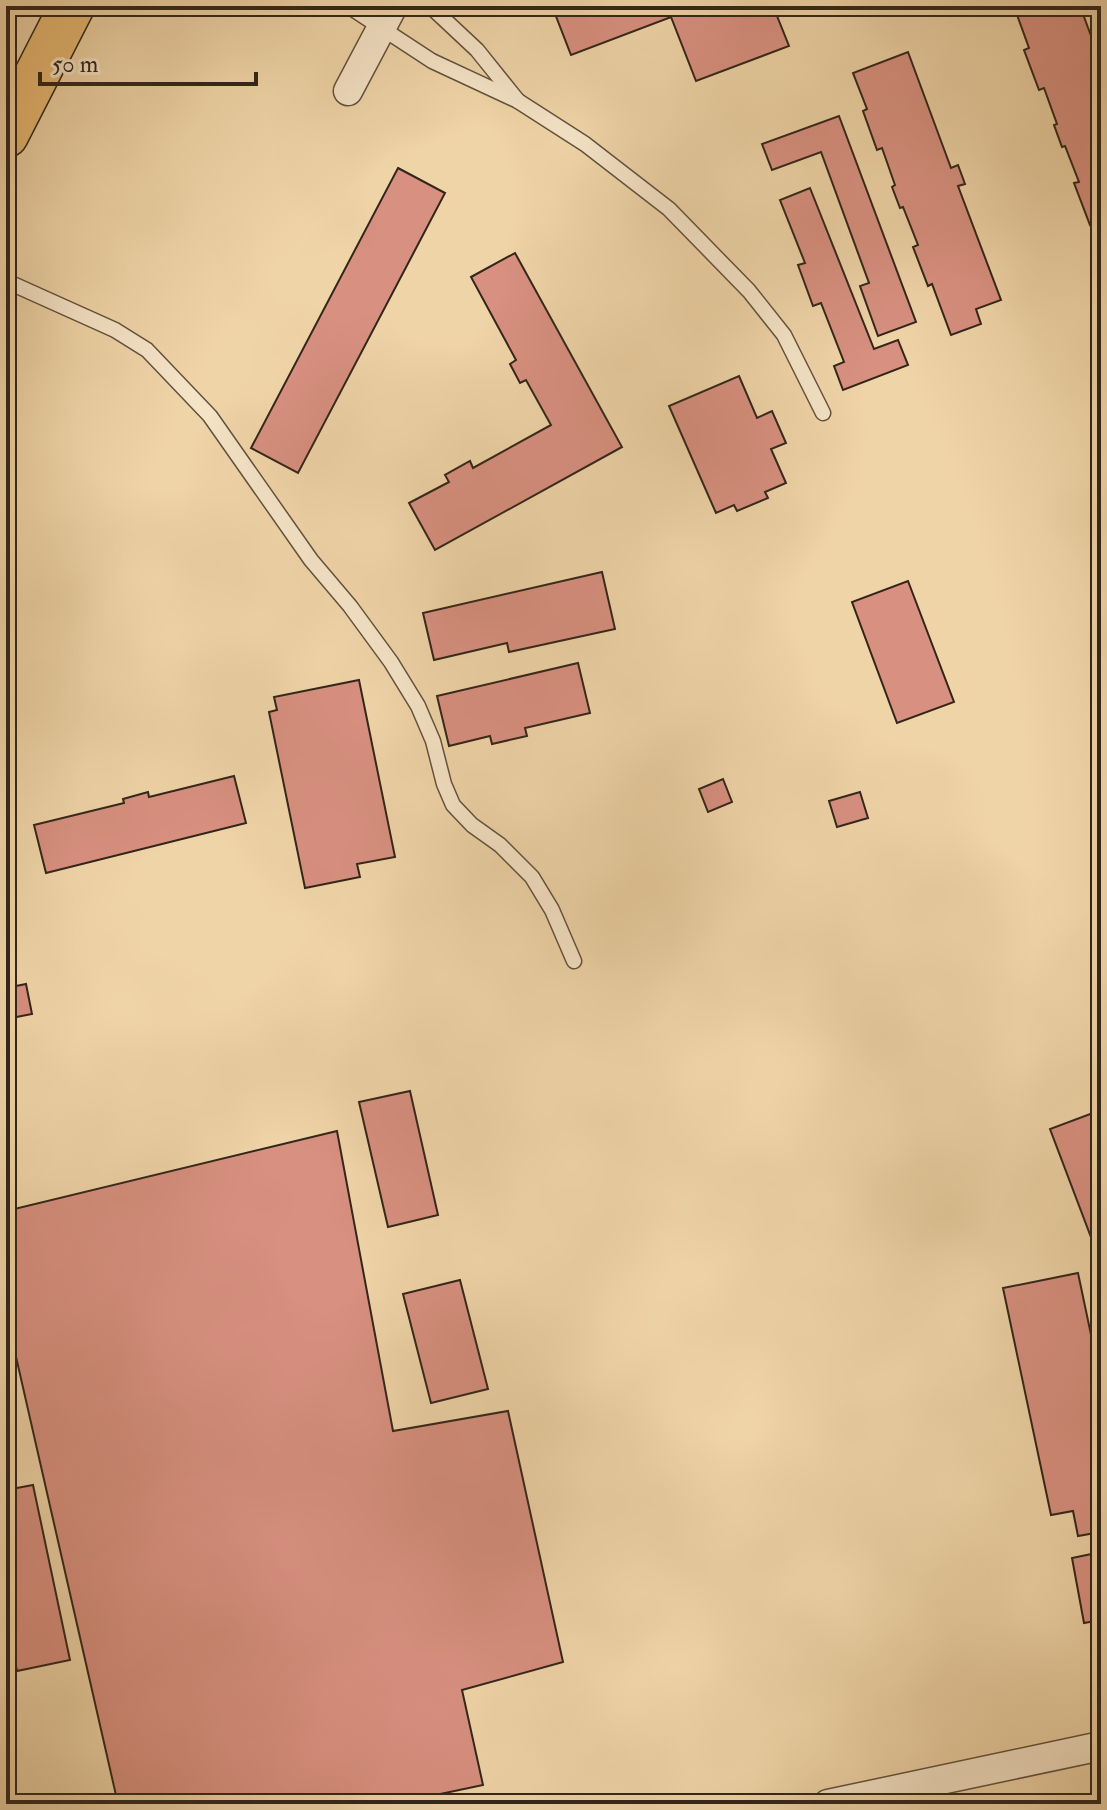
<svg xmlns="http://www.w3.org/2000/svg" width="1107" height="1810" viewBox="0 0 1107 1810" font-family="'IM FELL Double Pica',serif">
<rect width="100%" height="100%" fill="#efd4a7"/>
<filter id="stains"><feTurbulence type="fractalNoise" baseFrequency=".0025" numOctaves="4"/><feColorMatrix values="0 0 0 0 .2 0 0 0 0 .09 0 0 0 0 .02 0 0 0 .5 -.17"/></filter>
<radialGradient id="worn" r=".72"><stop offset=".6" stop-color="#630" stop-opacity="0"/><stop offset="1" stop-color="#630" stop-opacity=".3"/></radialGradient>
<g fill="#d89080" stroke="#32261a" stroke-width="2">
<polygon points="552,6 773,6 789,46 696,81 671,17 571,55"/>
<polygon points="1031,6 1080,6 1101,63 1101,242 1094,223 1090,225 1074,183 1079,182 1065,146 1062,147 1054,125 1057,124 1044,88 1039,90 1024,50 1029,48 1016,12"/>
<polygon points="908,52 951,168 958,165 965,184 958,186 1001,300 976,309 981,324 951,335 932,284 928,286 913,247 918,245 903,207 900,208 892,187 895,185 882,148 877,150 863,111 867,109 853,73"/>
<polygon points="839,116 916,322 878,336 860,286 869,283 821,152 772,170 762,144"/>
<polygon points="398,168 445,193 298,473 251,448"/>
<polygon points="810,188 874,349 898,340 908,365 843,390 834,366 844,362 821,303 813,306 798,265 805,263 780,200"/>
<polygon points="515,253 622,447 435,550 409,503 449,482 445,475 470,461 473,468 551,425 526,380 520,383 510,364 516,360 471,277"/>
<polygon points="739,376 757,418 772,411 786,443 771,449 786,483 765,492 768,498 737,511 734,505 716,513 669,406"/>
<polygon points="602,572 615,629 509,652 507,643 434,660 423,613"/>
<polygon points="908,581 954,702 897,723 852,602"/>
<polygon points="578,663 590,713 525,728 527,736 492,744 490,736 449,746 437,696"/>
<polygon points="359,680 395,857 357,864 360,877 305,888 269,712 277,710 274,697"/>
<polygon points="234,776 246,823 46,873 34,825 124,803 123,799 148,792 149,797"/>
<polygon points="723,779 732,802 708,812 699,789"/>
<polygon points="860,792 868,818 837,827 829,801"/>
<polygon points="26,984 32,1014 6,1019 6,988"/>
<polygon points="410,1091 438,1215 388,1227 359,1102"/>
<polygon points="1101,1110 1101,1252 1097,1253 1050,1129"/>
<polygon points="337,1131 393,1431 508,1411 563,1662 462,1690 483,1785 393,1804 118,1804 6,1313 6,1211"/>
<polygon points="1078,1273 1101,1382 1101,1532 1078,1536 1073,1511 1051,1515 1003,1288"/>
<polygon points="460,1280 488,1389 431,1403 403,1294"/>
<polygon points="33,1485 70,1660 17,1671 6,1619 6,1490"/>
<polygon points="1101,1552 1101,1620 1084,1623 1072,1558"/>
</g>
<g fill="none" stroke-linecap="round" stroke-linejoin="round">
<defs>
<g id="lane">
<polyline points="348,6 432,61 518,101 585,144 669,209 749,291 784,335 823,413"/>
<polyline points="430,6 477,50 518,101"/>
<polyline points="6,281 115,330 147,350 210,416 311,560 350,606 391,662 418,706 433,741 444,784 453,805 472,825 500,845 532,877 552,910 574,961"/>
</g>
<g id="street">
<polyline points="348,91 393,6"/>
<polyline points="828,1804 1101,1746"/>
</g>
<polyline id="highway" points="6,135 72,6"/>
</defs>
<use href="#lane" stroke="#61523d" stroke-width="17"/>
<use href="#street" stroke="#61523d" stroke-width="31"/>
<use href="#highway" stroke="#32261a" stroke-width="47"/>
<use href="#lane" stroke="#f5e3c6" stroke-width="14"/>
<use href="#street" stroke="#f5e3c6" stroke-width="28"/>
<use href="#highway" stroke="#e8ba74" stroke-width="44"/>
</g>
<rect width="1107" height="1810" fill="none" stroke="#efd4a7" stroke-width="32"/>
<rect x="8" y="8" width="1091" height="1794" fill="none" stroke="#32261a" stroke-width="4"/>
<rect x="16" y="16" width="1075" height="1778" fill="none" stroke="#32261a" stroke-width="2"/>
<path d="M40 72v12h216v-12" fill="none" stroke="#32261a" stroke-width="4"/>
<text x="52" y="72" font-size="24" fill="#32261a" stroke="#f5e3c6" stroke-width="6" paint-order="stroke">50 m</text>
<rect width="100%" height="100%" filter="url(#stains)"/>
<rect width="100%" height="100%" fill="url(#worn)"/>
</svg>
